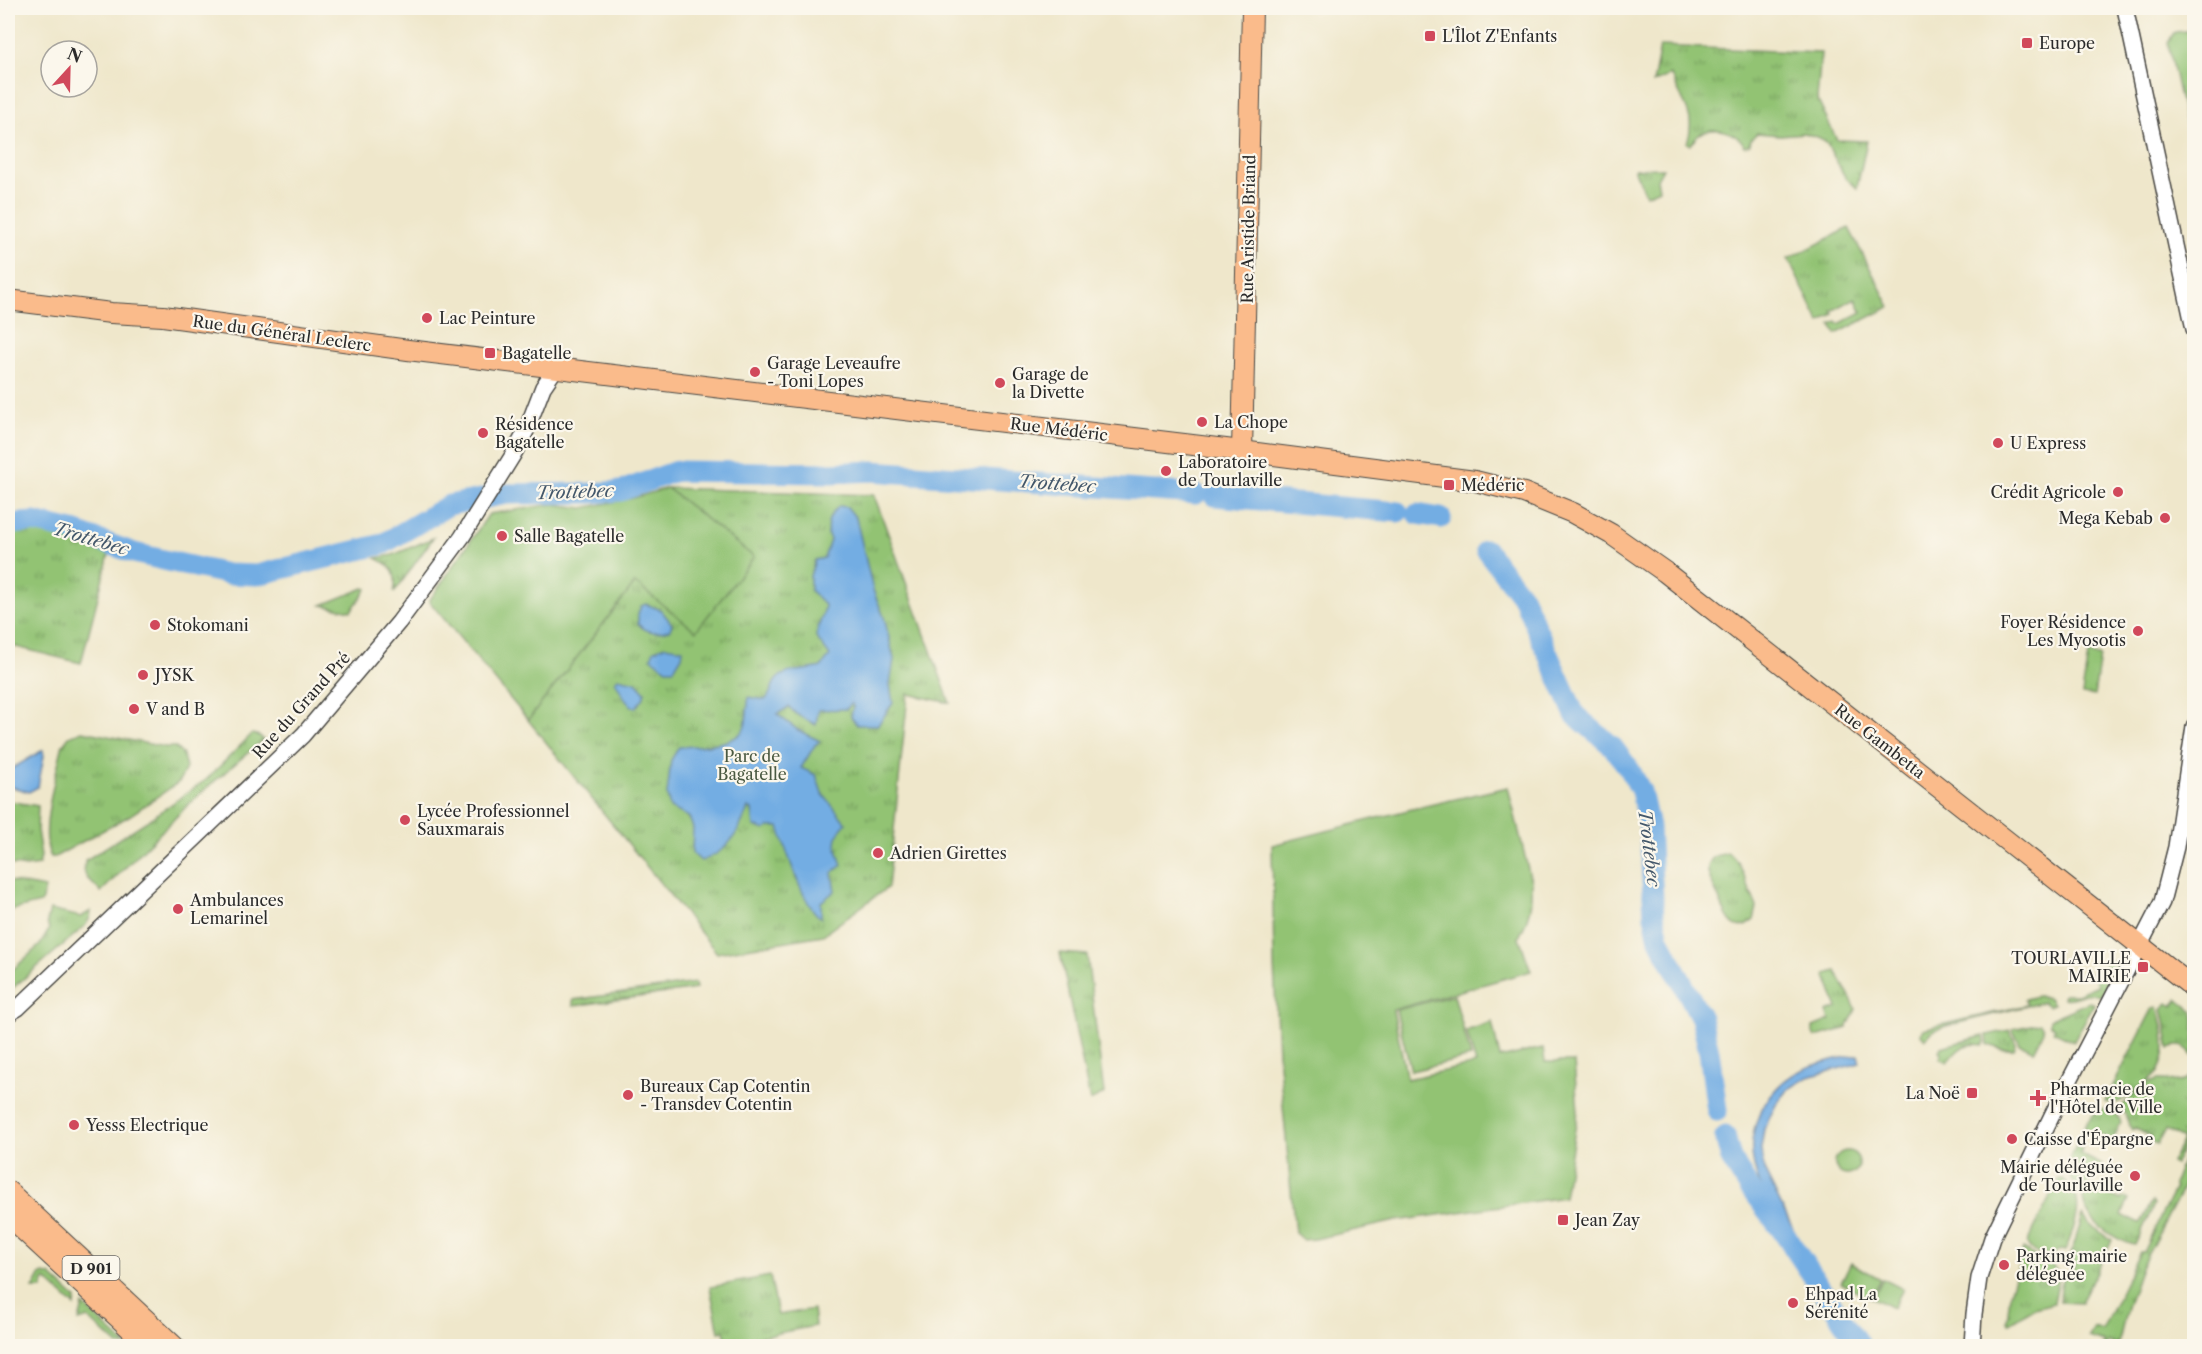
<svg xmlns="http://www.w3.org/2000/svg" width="2202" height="1354" viewBox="0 0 2202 1354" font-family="'Libre Caslon Text',serif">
<defs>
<pattern id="grass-tufts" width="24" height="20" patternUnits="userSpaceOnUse" patternTransform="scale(1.5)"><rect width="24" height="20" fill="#92c373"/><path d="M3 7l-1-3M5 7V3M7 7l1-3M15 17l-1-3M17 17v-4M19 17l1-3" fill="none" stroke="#779f5f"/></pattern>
</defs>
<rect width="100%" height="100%" fill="#fbf7ec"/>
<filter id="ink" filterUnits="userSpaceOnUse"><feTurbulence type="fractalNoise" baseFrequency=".0167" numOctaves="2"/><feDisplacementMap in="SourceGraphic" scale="12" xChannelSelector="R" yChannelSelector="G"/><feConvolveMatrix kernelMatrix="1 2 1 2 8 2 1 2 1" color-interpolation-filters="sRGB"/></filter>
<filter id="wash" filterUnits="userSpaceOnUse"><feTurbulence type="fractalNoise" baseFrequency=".008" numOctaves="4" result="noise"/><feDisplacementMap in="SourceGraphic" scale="24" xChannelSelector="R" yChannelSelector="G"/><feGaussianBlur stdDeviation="1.35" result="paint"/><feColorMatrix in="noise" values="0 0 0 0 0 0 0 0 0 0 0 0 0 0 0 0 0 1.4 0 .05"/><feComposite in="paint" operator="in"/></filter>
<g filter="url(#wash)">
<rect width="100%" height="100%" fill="#efe7cb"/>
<g fill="url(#grass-tufts)" stroke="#5e774f" stroke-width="1.5">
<path d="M1660 46 1821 53 1817 99 1837 140 1867 141 1857 188 1845 177 1827 144 1820 138 1804 133 1781 135 1757 133 1751 139 1750 144 1745 146C1737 132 1715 125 1700 134 1696 137 1693 142 1690 145L1687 143C1697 115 1682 103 1673 79L1670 75 1653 83Z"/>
<polygon points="1663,168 1657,179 1659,189 1646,195 1634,169"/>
<polygon points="1849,228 1890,307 1836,334 1831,324 1837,321 1839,324 1862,312 1855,298 1832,311 1834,314 1820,323 1788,259"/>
<polygon points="667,488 874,495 950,703 908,694 888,887 823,935 717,953 528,720 635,583 754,557"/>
<polygon points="36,530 68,536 110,550 81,663 8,645 8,531"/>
<path d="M433 538 394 593C398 574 393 566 376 558L393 555Z"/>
<polygon points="364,588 367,589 351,611 322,605"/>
<path d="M82 731 165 747H175L183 755 186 768 179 782 129 816 55 857H51C38 835 57 770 63 744L69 736Z"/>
<polygon points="252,734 260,736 263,740 195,798 101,892 87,878 83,870 86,860 147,821 207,779"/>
<polygon points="8,801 38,806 37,830 41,856 39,865 26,867 8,864"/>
<path d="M1728 853 1738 862 1757 907 1754 920C1732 940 1724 910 1717 894 1714 887 1707 876 1708 868 1708 862 1711 859 1715 856Z"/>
<polygon points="8,881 45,888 41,903 8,911"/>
<polygon points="50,910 81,917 91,911 90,918 85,926 8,992 8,974 40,945 49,930 47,922"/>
<polygon points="1060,953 1087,955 1104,1094 1090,1101"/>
<path d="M2110 961H2115L2116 963 2101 996C2082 989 2077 1001 2063 998L2064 994H2077L2098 985 2092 973Z"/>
<polygon points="1836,971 1856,1009 1847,1028 1816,1037 1813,1033 1813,1027 1830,1020 1827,1012 1838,1008 1826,976 1826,974"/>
<polygon points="695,983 696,989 573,1006 573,1000"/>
<polygon points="2037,996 2049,998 2053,1004 2048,1006 2043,1002 1946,1026 1933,1031 1925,1039 1920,1033 1923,1029 2027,1005 2025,999"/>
<path d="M2178 999 2194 1012V1057C2187 1047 2181 1043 2170 1048 2166 1035 2167 1024 2162 1010L2168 1003 2173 1006Z"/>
<polygon points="2089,1002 2094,1004 2074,1041 2053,1031 2055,1027 2050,1024 2050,1019"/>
<path d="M2158 1007C2164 1027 2170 1052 2158 1072 2153 1080 2125 1097 2116 1104L2105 1102 2153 1008Z"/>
<polygon points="2040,1023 2043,1027 2043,1033 2034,1051 2020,1044 2012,1029"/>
<polygon points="2009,1030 2016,1044 2014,1049 2002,1049 1988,1045 1987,1035"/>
<path d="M1984 1036 1985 1042 1983 1045C1966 1042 1958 1048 1948 1062L1940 1058 1942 1053 1939 1051 1941 1047Z"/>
<path d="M2194 1067V1116L2175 1165 2171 1163 2183 1139 2165 1130 2157 1144 2151 1141 2152 1137 2134 1128 2132 1130C2126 1123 2128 1115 2121 1108 2128 1098 2147 1081 2159 1080 2176 1079 2187 1090 2194 1067Z"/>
<path d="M2106 1109 2116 1113 2121 1122 2113 1141 2091 1130 2089 1134 2083 1131C2087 1121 2093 1110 2106 1109Z"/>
<polygon points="2194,1131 2194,1167 2141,1267 2127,1307 2118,1346 2108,1342 2106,1346 2103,1346 2104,1342 2089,1337 2094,1327 2102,1330 2140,1252 2143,1252 2175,1188 2173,1185"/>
<path d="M2076 1146 2082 1148 2080 1154 2102 1165 2095 1178 2085 1185 2076 1184C2062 1173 2069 1159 2076 1146Z"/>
<circle cx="1847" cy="1163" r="12"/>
<path d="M2059 1179C2091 1190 2074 1230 2065 1251 2059 1249 2056 1251 2052 1256 2043 1255 2030 1252 2027 1243Z"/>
<path d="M2104 1187 2102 1191 2121 1200 2123 1197 2129 1200 2122 1215 2140 1224 2152 1202 2154 1205 2135 1245C2115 1241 2077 1216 2084 1192Z"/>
<polygon points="2083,1215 2089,1224 2112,1240 2081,1303 2060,1302 2061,1287 2065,1275 2074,1267 2071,1254"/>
<polygon points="2023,1249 2039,1259 2052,1261 2053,1267 2060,1274 2054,1303 2034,1308 2009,1323 2007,1321 2010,1294"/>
<polygon points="41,1274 50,1275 76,1299 75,1306 45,1279 42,1289 33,1289"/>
<polygon points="770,1276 778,1315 813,1309 815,1326 727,1343 724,1331 719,1332 710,1287"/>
<polygon points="83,1305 127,1346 119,1346 88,1318 79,1321"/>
</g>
<g fill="#92c373" stroke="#5e774f" stroke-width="1.5">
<polygon points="2186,31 2194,36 2194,163 2168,43 2175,32"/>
<polygon points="667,488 754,557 696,631 635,583 528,720 429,601 489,514 554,504 583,508 633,498"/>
<polygon points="2088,655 2100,656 2094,696 2082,694"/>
<path d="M1508 787 1531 881C1532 904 1530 916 1519 937L1531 971 1393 1010 1407 1079 1476 1064 1466 1031 1492 1022 1500 1058 1543 1048 1545 1062H1574L1578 1111 1564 1197 1396 1221 1315 1239 1303 1240 1295 1233 1278 1054 1274 964 1272 845 1412 809Z"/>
<polygon points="1454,995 1471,1057 1411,1071 1396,1010"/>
<polygon points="1851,1263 1881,1279 1871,1298 1841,1283"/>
<polygon points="1883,1279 1903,1289 1893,1308 1873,1298"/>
</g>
<g fill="#73ade3" stroke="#4f6c87" stroke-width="1.5">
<path d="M839 506 847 507 856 518 873 590 884 617 894 659 890 685 893 703 878 725H857L851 717 853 706 851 703 847 709 818 710 816 725 796 714 789 707 777 714 798 730 820 741 815 745 801 768 816 775 822 793 846 823C832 839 835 845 842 865L832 873 835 891 821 902V918C802 905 786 849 779 827H769L765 830 754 826 752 810 748 808C738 834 728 852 701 861L692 853 693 828 689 817 670 808 667 795 671 760 679 747C696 746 739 746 745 726 747 718 747 707 749 697L765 700C772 694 771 685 777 679 786 669 808 671 821 667L830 656 816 637C817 625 824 617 825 605L810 590V576L815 560 824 558 830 540C824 527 828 516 839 506Z"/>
<path d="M646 604 661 610 672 624 670 630C658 633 648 634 638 624V614L641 606Z"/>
<polygon points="665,646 683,649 682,656 674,669 667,669 651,658 654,650"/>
<path d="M618 678 636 682 645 692 643 699 635 708C624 702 622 691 615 681Z"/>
<polygon points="43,750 44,756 38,787 29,792 8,786 8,771"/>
<path d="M1858 1055 1860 1063 1808 1077 1787 1090 1777 1103 1764 1129 1761 1149 1764 1170 1802 1247 1794 1253 1763 1208 1769 1203C1759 1185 1750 1162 1752 1141 1756 1108 1778 1078 1809 1067 1824 1061 1842 1058 1858 1055Z"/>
</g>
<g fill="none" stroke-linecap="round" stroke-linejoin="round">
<g stroke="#73ade3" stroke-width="21">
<polyline points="1214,496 1398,512"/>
<polyline points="1417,514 1441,518"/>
<polyline points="8,524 34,522 73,531 134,553 168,561 227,574 257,575 383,544 449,505 507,494 590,493 621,491 676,471 832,473 872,471 1196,494"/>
<polyline points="1486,550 1523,598 1575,715 1612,746 1630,770 1641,791 1649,827 1654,916 1659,939 1701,1018 1709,1051 1717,1111"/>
<polyline points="1725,1136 1731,1159 1749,1187 1783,1232 1860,1346"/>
</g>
</g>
</g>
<g filter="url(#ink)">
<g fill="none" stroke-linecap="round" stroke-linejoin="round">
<defs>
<g id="minor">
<polyline points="2125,8 2194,329"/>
<polyline points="8,1014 18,1008 303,735 399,622 462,537 513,455 526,431 543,387 556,368"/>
<polyline points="1972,1346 1974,1314 1979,1278 1992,1238 2060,1099 2162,902 2176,847 2194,726"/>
</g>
<g id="major">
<polyline points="8,300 111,313 163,316 408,350 1242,451 1475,481 1524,493 1573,513 1611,534 1665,572 2194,988"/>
<polyline points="1242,451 1252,8"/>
<polyline points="8,1191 174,1346"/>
<polyline points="8,1216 149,1346"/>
</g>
</defs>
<use href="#minor" stroke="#484743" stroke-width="18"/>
<use href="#major" stroke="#484743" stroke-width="22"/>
<use href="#minor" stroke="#fff" stroke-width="15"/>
<use href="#major" stroke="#fabb8b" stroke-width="20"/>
</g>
</g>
<g fill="#d1495b" stroke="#fbf7ec" stroke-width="2">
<rect x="1424" y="30" width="12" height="12" rx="3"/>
<rect x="2021" y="37" width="12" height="12" rx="3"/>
<circle cx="427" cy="318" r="6"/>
<rect x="484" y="347" width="12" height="12" rx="3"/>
<circle cx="755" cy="372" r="6"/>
<circle cx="1000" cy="383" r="6"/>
<circle cx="1202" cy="422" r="6"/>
<circle cx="483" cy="433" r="6"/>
<circle cx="1998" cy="443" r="6"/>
<circle cx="1166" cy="471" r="6"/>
<rect x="1443" y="479" width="12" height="12" rx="3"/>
<circle cx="2118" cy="492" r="6"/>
<circle cx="2165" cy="518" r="6"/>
<circle cx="502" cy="536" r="6"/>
<circle cx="155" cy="625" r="6"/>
<circle cx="2138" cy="631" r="6"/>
<circle cx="143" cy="675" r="6"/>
<circle cx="134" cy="709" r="6"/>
<circle cx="405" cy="820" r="6"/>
<circle cx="878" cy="853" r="6"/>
<circle cx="178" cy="909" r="6"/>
<rect x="2137" y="961" width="12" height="12" rx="3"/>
<rect x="1966" y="1087" width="12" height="12" rx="3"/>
<circle cx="628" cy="1095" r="6"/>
<path d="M2035 1089h6v6h6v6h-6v6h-6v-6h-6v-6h6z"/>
<circle cx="74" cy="1125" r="6"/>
<circle cx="2012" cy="1139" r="6"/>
<circle cx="2135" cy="1176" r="6"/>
<rect x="1557" y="1214" width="12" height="12" rx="3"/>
<circle cx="2004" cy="1265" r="6"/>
<circle cx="1793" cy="1303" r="6"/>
</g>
<g text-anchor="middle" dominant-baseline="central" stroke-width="4.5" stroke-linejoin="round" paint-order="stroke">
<rect fill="#fbf7ec" stroke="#696865" stroke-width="1.5" x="62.5" y="1256" width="57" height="24" rx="4.5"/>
<g font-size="15" font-weight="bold" fill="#2b2b2b">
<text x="91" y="1268">D 901</text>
</g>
<g font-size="16" fill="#2b2b2b" stroke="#fbf7ec" text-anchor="start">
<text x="1442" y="36">L'Îlot Z'Enfants</text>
<text x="2039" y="43">Europe</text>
<text x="439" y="318">Lac Peinture</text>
<text x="502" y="353">Bagatelle</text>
<text x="767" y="363">Garage Leveaufre<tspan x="767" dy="18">- Toni Lopes</tspan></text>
<text x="1012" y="374">Garage de<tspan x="1012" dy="18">la Divette</tspan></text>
<text x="1214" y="422">La Chope</text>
<text x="495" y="424">Résidence<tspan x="495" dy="18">Bagatelle</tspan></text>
<text x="2010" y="443">U Express</text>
<text x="1178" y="462">Laboratoire<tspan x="1178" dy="18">de Tourlaville</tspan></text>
<text x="1461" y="485">Médéric</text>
<text x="2106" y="492" text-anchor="end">Crédit Agricole</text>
<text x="2153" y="518" text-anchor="end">Mega Kebab</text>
<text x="514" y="536">Salle Bagatelle</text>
<text x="2126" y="622" text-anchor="end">Foyer Résidence<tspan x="2126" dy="18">Les Myosotis</tspan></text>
<text x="167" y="625">Stokomani</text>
<text x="155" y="675">JYSK</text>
<text x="146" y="709">V and B</text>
<text x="417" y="811">Lycée Professionnel<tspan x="417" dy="18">Sauxmarais</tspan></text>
<text x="890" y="853">Adrien Girettes</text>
<text x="190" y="900">Ambulances<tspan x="190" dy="18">Lemarinel</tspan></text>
<text x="2131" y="958" text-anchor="end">TOURLAVILLE<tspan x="2131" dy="18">MAIRIE</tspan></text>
<text x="640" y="1086">Bureaux Cap Cotentin<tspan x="640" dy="18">- Transdev Cotentin</tspan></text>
<text x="2050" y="1089">Pharmacie de<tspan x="2050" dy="18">l'Hôtel de Ville</tspan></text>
<text x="1960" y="1093" text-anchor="end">La Noë</text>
<text x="86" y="1125">Yesss Electrique</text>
<text x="2024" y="1139">Caisse d'Épargne</text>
<text x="2123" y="1167" text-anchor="end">Mairie déléguée<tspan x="2123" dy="18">de Tourlaville</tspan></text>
<text x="1575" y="1220">Jean Zay</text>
<text x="2016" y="1256">Parking mairie<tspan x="2016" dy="18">déléguée</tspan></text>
<text x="1805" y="1294">Ehpad La<tspan x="1805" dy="18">Sérénité</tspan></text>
</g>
<g font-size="16" fill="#2b2b2b" stroke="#fbf7ec">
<text transform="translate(1248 229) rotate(-89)">Rue Aristide Briand</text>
<text transform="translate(282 333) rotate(8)">Rue du Général Leclerc</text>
<text transform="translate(1059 429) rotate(7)">Rue Médéric</text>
<text transform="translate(301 705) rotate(-48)">Rue du Grand Pré</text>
<text transform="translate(1880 741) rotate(38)">Rue Gambetta</text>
</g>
<g font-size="16" fill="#4a5941" stroke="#fbf7ec">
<text x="752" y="756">Parc de<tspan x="752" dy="18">Bagatelle</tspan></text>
</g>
<g font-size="18" font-style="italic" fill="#44586b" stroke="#fbf7ec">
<text transform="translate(1057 484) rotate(4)">Trottebec</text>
<text transform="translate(575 492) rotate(-2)">Trottebec</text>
<text transform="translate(91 539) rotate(16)">Trottebec</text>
<text transform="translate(1649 848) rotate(83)">Trottebec</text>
</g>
</g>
<rect width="2202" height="1354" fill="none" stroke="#fbf7ec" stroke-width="30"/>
<g transform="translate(69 69) rotate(22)"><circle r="28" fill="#fbf7ec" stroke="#a8a59f" stroke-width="1.5"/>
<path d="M0-4.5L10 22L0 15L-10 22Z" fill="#d1495b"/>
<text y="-9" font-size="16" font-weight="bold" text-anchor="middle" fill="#2b2b2b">N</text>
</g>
</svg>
